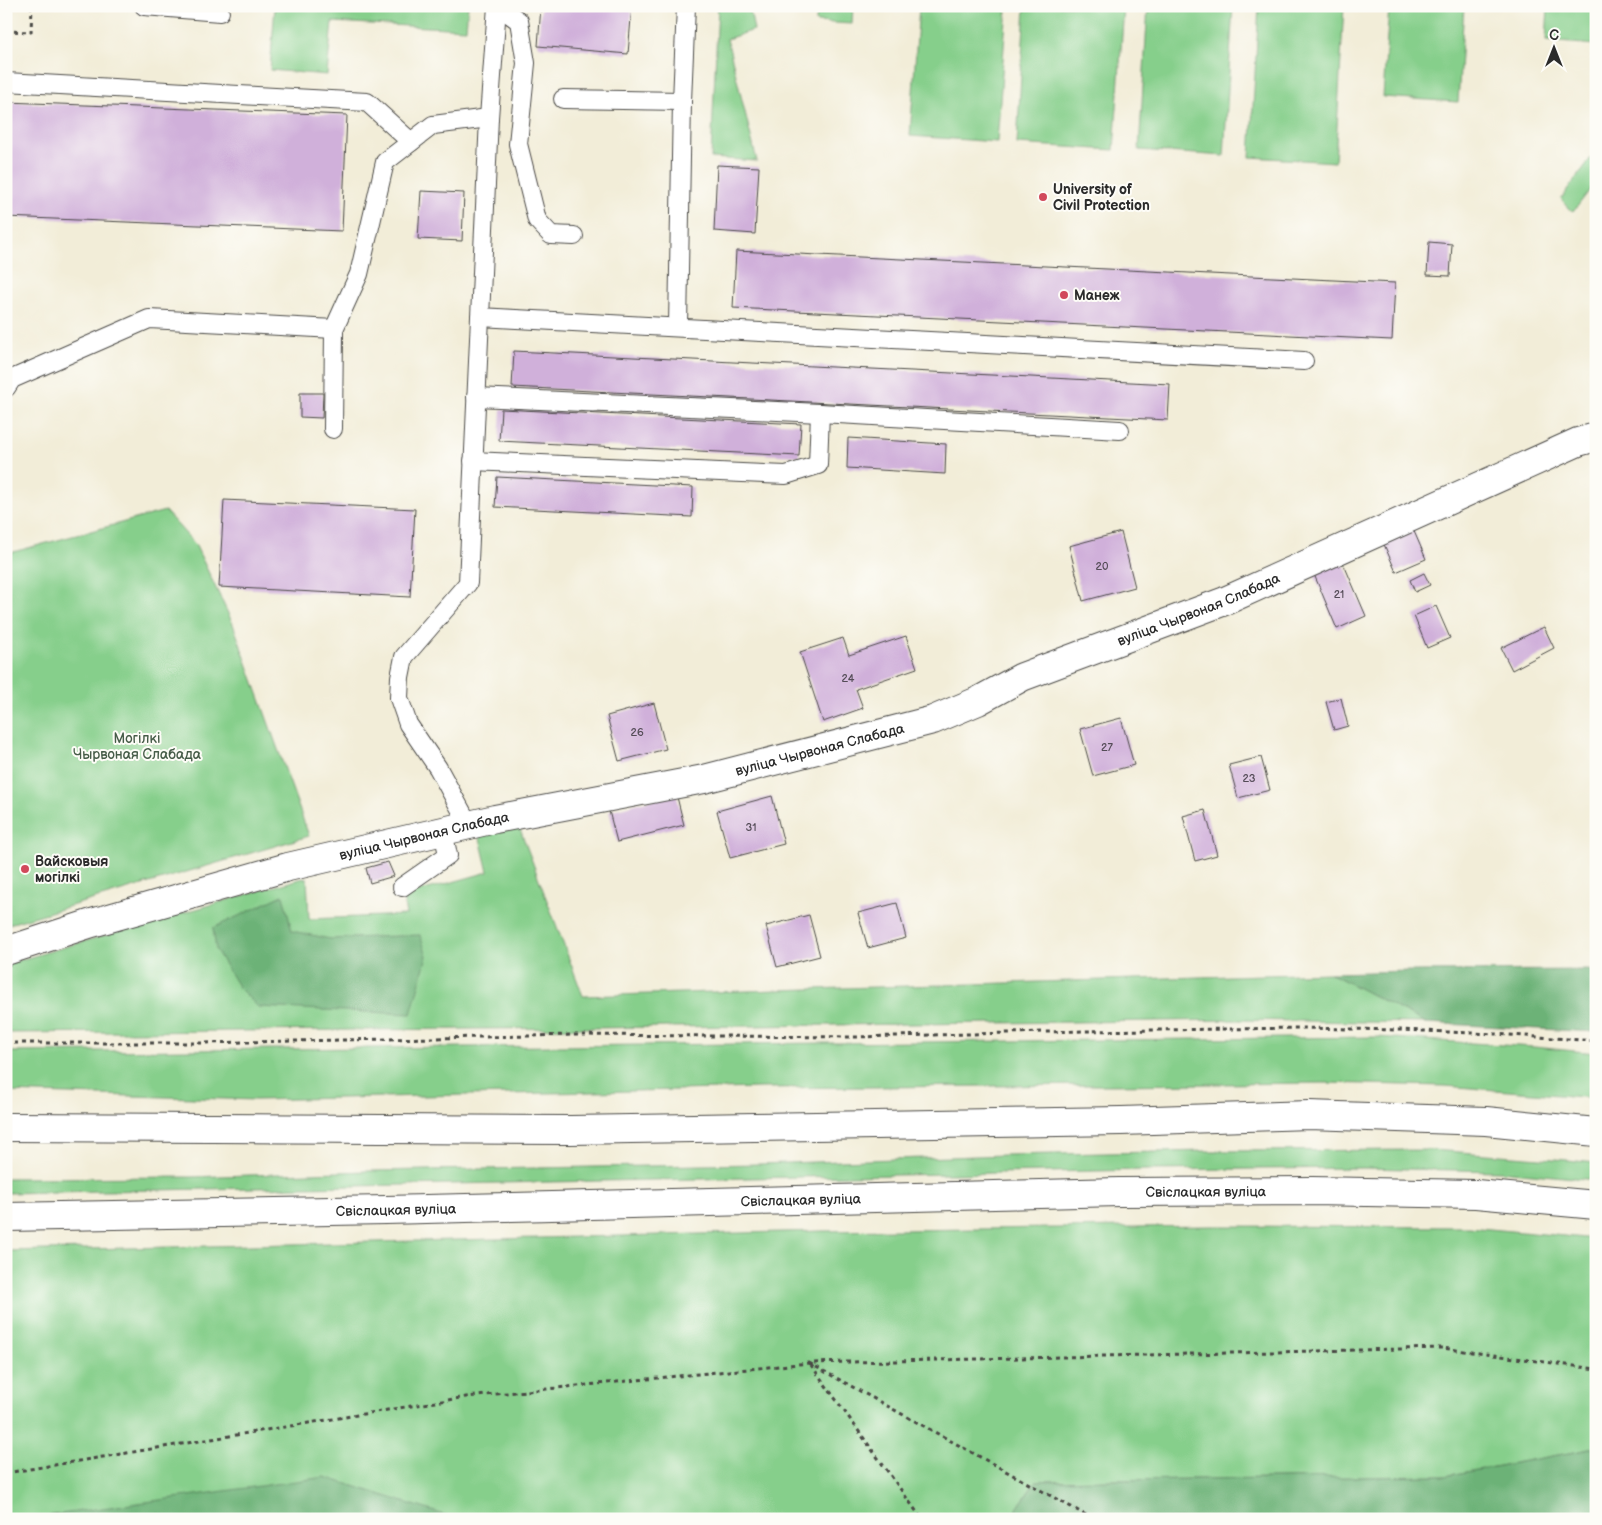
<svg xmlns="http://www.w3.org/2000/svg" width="1602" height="1525" viewBox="0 0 1602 1525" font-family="'Balsamiq Sans',sans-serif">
<rect width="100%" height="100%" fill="#fdfcf7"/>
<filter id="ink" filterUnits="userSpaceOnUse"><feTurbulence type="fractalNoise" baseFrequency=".02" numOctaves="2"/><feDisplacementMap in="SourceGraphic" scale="10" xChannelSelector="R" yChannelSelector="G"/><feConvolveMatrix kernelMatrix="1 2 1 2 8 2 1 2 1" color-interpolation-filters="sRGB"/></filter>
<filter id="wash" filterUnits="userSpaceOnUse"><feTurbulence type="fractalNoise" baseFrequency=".0096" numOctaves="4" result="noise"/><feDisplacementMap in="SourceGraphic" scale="20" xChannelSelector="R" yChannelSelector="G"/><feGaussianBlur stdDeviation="1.12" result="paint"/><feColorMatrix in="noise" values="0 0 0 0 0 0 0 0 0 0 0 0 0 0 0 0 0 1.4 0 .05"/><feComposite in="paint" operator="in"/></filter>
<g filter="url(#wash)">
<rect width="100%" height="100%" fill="#f2edd8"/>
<g fill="#86cf8b" stroke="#587d5b">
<polygon points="275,6 468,6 466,29 332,22 327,75 270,70"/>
<polygon points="718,6 749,6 754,30 727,39 757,161 711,158"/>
<polygon points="817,6 853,6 852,24 816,22"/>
<polygon points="919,6 1007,6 997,142 910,136"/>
<polygon points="1025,6 1124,6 1114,150 1017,144"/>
<polygon points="1148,6 1233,6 1224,156 1139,150"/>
<polygon points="1259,6 1344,6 1335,162 1250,157"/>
<polygon points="1389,6 1464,6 1458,102 1383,97"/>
<polygon points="1548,6 1596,6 1596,45 1546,41"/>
<polygon points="1596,151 1596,182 1573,212 1561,199"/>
<polygon points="165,511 195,544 233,624 309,836 6,925 6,554"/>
<polygon points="517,821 583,996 1330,973 1426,1023 1238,1020 588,1028 6,1033 6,964 307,877 309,919 406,915 403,896 488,872 478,830"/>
<polygon points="1377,1037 1534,1047 1596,1053 1596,1098 1445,1086 1326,1083 760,1088 256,1100 6,1092 6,1052"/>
<polygon points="1432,1150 1567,1160 1596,1163 1596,1180 1500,1171 1363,1168 1146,1170 6,1193 6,1178 190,1177 369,1171 759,1164 1004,1155 1207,1151"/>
<polygon points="1211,1226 1469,1227 1596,1239 1596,1448 1445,1476 1036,1481 1010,1519 452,1519 451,1517 6,1519 6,1251 822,1231"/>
</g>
<g fill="#6cb277" stroke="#4c6e51">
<polygon points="283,895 292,931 330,939 420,935 427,956 411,1014 258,1007 239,988 216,950 213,928"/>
<polygon points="1596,970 1596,1032 1426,1023 1330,973 1409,971"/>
<polygon points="1596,1448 1596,1519 1010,1519 1036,1481 1445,1476"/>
<polygon points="325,1477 451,1517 452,1519 24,1519"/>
</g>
<g id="blocks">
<g fill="#d0b0da">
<polygon points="6,6 12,6 10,25 6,25"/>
<polygon points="541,6 632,6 628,54 538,46"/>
<polygon points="6,102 347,115 342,231 6,217"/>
<polygon points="717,165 759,167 755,234 714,231"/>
<polygon points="421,191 464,193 462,241 418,239"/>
<polygon points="1429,242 1452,244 1450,276 1427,275"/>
<polygon points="736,251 1395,283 1392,340 733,308"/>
<polygon points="514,351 1170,384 1168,420 512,387"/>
<polygon points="300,393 323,393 322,418 300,417"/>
<polygon points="501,409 801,424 799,456 499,441"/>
<polygon points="848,438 946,444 945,474 847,468"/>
<polygon points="497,477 693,487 692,517 495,507"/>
<polygon points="224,500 415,509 410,597 219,587"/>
<polygon points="1413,529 1426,559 1396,572 1383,542"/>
<polygon points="1121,532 1135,587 1083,601 1069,546"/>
<polygon points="1342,560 1366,616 1337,629 1313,572"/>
<polygon points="1424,573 1430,585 1415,592 1410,580"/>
<polygon points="1436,606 1450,638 1427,648 1414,616"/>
<polygon points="1544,627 1554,648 1512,670 1501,648"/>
<polygon points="906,636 917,668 856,689 863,708 823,722 800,652 843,638 849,655"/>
<polygon points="1341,698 1348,726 1334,730 1326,702"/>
<polygon points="654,703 666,749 619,761 607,716"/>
<polygon points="1121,718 1134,765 1093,776 1080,729"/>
<polygon points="1261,757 1270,790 1238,798 1229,765"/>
<polygon points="676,793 684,825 617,842 609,811"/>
<polygon points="772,796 784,844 730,858 717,811"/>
<polygon points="1205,810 1217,855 1195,861 1183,816"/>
<polygon points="388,862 394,876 370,883 366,868"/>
<polygon points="897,903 906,938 868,948 858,913"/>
<polygon points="809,915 820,956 777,967 766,926"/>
</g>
</g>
</g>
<g filter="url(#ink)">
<use href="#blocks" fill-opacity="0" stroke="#494845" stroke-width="1"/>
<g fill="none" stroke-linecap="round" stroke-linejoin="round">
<defs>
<g id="service">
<polyline points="144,6 220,12"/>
<polyline points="498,6 519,21 526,63 518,144 537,220 551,235 574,236"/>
<polyline points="6,82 367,102 411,142"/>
<polyline points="563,99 682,101"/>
<polyline points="480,317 1304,361"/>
<polyline points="678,327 682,101 686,6"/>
<polyline points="6,388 12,379 149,319 334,329 359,274 385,162 433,125 489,118"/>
<polyline points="476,397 820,413 1120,430"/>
<polyline points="333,429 334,329"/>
<polyline points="473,461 786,475 818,465 820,413"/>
<polyline points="469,825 438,768 408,724 399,698 400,677 404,657 468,583 489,118 497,6"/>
<polyline points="402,887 448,855 443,831"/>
</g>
<g id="minor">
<path id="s1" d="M6 951 92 923 288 867 495 819 704 779 933 720 978 701 1022 677 1225 601 1578 442 1596 437"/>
</g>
<g id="primary">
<polyline points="6,1127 570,1130 1121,1121 1309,1115 1486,1121 1596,1132"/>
<path id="s2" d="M6 1217 386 1210 1119 1192 1312 1191 1476 1194 1596 1205"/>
</g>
</defs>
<use href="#service" stroke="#494845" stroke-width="20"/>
<use href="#minor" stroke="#494845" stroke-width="30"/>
<use href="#primary" stroke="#494845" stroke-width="30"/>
<g stroke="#494845" stroke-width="3" stroke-dasharray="4 4" stroke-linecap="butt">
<polyline points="6,31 31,32 32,6"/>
<polyline points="6,1043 201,1043 575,1035 857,1037 1084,1031 1301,1028 1399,1030 1496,1034 1596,1041"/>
<polyline points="809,1363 1093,1519"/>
<polyline points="811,1365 922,1519"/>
<polyline points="6,1473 466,1397 809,1363 1442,1348 1596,1369"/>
</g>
<use href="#service" stroke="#fff" stroke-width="18"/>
<use href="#minor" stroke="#fff" stroke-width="28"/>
<use href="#primary" stroke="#fff" stroke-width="28"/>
</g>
</g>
<g fill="#d1495b" stroke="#fdfcf7" stroke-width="2">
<circle cx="1043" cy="197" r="5"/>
<circle cx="1064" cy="295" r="5"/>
<circle cx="25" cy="869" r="5"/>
</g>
<g text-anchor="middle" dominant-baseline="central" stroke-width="4" stroke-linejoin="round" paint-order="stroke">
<g font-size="11" fill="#544c57">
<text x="1102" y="566">20</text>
<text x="1339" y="594">21</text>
<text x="848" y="678">24</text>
<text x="637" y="732">26</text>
<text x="1107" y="747">27</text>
<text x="1249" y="778">23</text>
<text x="751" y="827">31</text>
</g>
<g font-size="14" font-weight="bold" fill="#2b2b2b" stroke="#fdfcf7" text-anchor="start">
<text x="1053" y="189">University of<tspan x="1053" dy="16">Civil Protection</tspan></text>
<text x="1074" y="295">Манеж</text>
<text x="35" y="861">Вайсковыя<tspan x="35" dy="16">могілкі</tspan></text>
</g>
<g font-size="14" fill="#2b2b2b" stroke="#fdfcf7">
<text stroke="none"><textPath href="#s1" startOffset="1244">вуліца Чырвоная Слабада</textPath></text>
<text stroke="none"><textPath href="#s1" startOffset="839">вуліца Чырвоная Слабада</textPath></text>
<text stroke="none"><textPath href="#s1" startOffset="434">вуліца Чырвоная Слабада</textPath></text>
<text stroke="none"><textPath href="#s2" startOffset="1200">Свіслацкая вуліца</textPath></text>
<text stroke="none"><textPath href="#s2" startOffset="795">Свіслацкая вуліца</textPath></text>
<text stroke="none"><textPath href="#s2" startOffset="390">Свіслацкая вуліца</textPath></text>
</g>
<g font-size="14" fill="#465c48" stroke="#fdfcf7">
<text x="137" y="738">Могілкі<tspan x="137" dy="16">Чырвоная Слабада</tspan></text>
</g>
</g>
<rect width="1602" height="1525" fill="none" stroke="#fdfcf7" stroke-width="25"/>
<g transform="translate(1554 48)" stroke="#fdfcf7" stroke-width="4" paint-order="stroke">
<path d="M0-4L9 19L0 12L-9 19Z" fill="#2b2b2b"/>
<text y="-8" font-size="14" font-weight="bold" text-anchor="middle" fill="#2b2b2b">С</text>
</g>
</svg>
